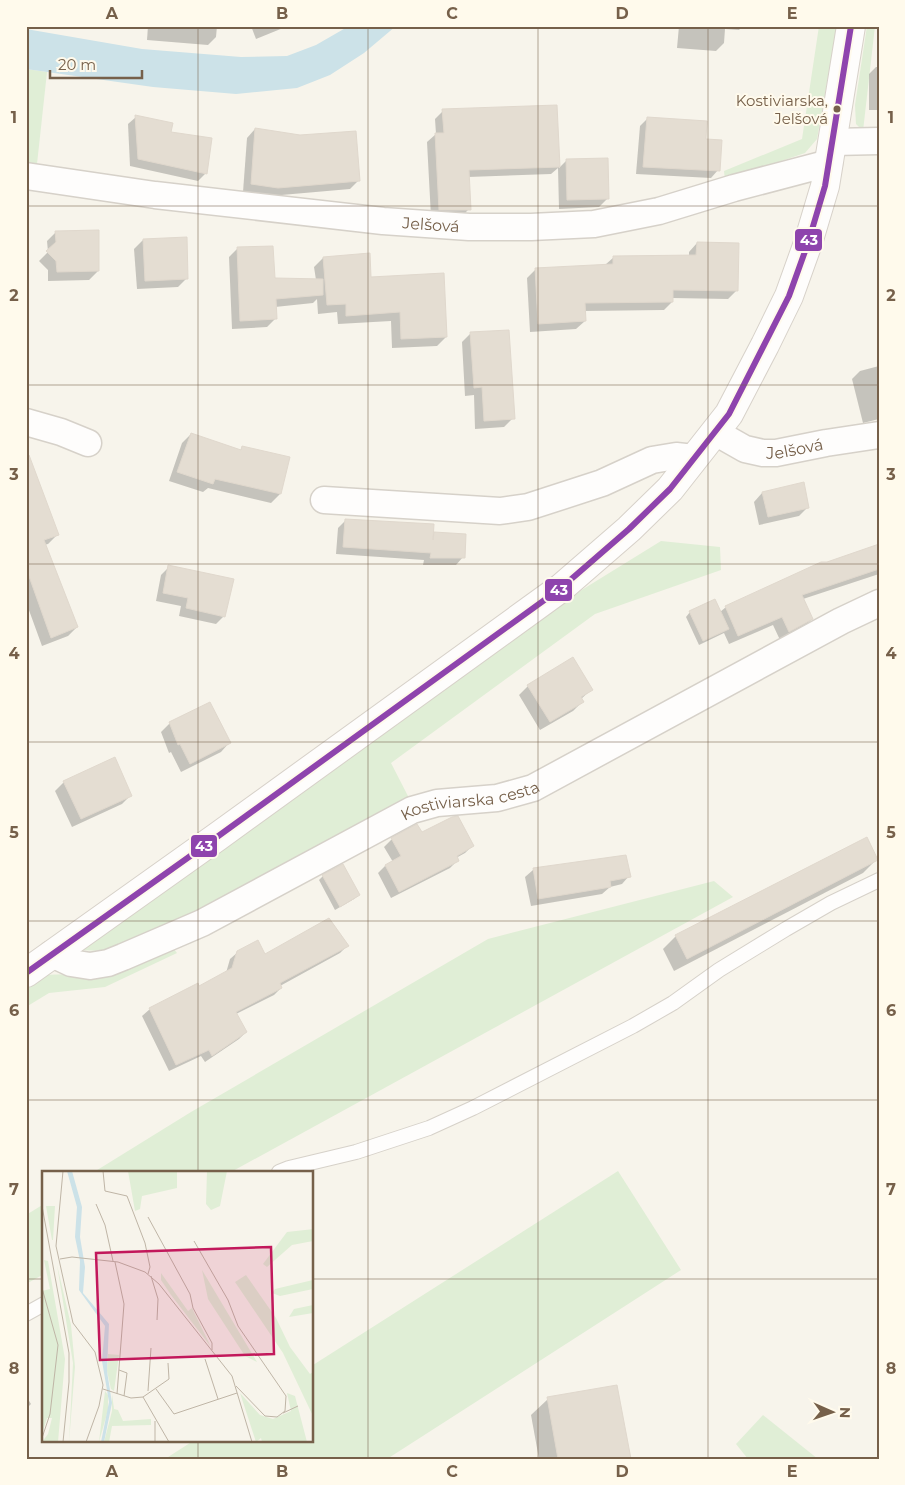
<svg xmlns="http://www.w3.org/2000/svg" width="905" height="1485" viewBox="0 0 905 1485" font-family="Montserrat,sans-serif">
<rect width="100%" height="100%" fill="#f7f4eb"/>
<g fill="#e0eed6">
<polygon points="819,26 837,26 817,139 805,153 725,180 724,171 802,139"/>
<polygon points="867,26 875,26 863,131 856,124 855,105"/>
<polygon points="26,69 47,72 37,164 26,163"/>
<polygon points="661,541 720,547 721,570 595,614 391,763 409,798 176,923 104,951 78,950 525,625"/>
<polygon points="714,881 733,897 231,1172 94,1172 191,1112 488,939"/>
<polygon points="172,947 177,953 105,987 49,993 26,1007 26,987 42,975 102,973"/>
<polygon points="618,1171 681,1270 387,1459 165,1459 193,1441 312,1441 313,1365"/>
<polygon points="44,1204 44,1274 26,1284 26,1215"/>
<polygon points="763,1415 818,1459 748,1459 736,1444"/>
</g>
<polygon fill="#cce2e8" points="349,26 396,26 364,53 330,75 297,88 236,94 153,87 26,69 26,29 142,49 241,57 287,56 316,45"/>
<g fill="#0003">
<polygon points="148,26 217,26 216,37 208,45 147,40"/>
<polygon points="251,26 288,26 256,39"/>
<polygon points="679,26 743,26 739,30 725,29 724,43 716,51 677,48"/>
<polygon points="876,67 879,67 879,113 878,110 869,110 869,74"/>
<polygon points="556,106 559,168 567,160 608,198 599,207 559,209 558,168 551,174 468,177 469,209 461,217 431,217 427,142 436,134 435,119 443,111"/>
<polygon points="136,117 170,133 206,173 198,181 130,166 128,124"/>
<polygon points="647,119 705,141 718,170 711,178 636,174 640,126"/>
<polygon points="255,129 300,136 358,181 350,189 270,196 243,192 247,138"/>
<polygon points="56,232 98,271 89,280 48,281 48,270 39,261 48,252 47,241"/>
<polygon points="143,240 187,278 178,287 137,289 134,249"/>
<polygon points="697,243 737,290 728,299 672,298 672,302 664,310 584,311 585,321 576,329 530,332 527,278 536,269 605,265 614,257 689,257 689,252"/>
<polygon points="238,248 274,279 316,280 314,267 323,258 370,278 446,337 437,346 392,348 391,321 338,324 337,312 318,314 317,299 313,303 275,307 276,318 267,327 232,329 229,257"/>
<polygon points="470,334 513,418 504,427 475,429 474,395 465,396 462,342"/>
<polygon points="879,366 879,419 863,423 852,379 860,371"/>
<polygon points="191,434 239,451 243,448 288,458 280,494 271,503 208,488 203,492 169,481 182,443"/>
<polygon points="762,493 808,507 799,516 759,525 754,502"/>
<polygon points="26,498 57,535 48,544 44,545 77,627 68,636 42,646 26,602"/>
<polygon points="346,520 432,536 434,533 463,557 456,565 423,565 424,560 336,554 338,528"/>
<polygon points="879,546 879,574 803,599 812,619 803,628 780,640 773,625 729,644 724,633 699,645 686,617 690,612 720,612 726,607 827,563"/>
<polygon points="169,567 224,616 216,624 179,616 181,606 156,601 161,575"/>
<polygon points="528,686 591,690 581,699 582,702 573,711 540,730 519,695"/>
<polygon points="170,723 229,743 221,752 181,772 171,752 169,753 161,732"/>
<polygon points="64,782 131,795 122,804 72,827 55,791"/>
<polygon points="417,826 422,834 472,846 465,853 456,858 458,860 450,868 391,898 378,873 385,866 393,862 384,847 391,840"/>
<polygon points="876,860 863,873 674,971 663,949 676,936"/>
<polygon points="533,870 629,876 622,884 610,887 602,894 531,906 525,877"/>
<polygon points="323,876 358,895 354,899 335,910 319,880"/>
<polygon points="347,946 340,953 280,986 281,988 274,995 236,1014 246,1032 239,1039 205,1062 201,1056 169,1071 142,1016 150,1009 199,987 226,973 230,959 238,952 265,956"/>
<polygon points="26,1396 31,1404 26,1409"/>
<polygon points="548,1399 629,1459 539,1459 531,1415"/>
</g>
<g fill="#e4ddd2" stroke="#e0d8cd">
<polygon points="557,105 560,167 469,170 471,210 439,210 435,133 444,133 442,109"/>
<polygon points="135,115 173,123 171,132 212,138 207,174 138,159"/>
<polygon points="647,117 707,121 706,139 722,140 720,171 643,167"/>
<polygon points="255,128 300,135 356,131 360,181 278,188 251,184"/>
<polygon points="608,158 609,199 567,200 566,159"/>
<polygon points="99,230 99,271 57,272 56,261 46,251 56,242 55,231"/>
<polygon points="187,237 188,279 145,281 143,239"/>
<polygon points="697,242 739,243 738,291 673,290 673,302 585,303 586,321 538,324 535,268 613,264 613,256 696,255"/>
<polygon points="273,246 275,278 323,279 323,295 276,299 277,319 240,321 237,247"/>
<polygon points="370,253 371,277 444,273 447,337 401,339 400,312 346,316 346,304 327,305 323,257"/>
<polygon points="509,330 515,419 484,421 482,387 474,388 470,332"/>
<polygon points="191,433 241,450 242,446 290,457 281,494 215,479 213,484 177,472"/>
<polygon points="26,455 29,455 59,535 44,540 78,627 51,638 26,568"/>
<polygon points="804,482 809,508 768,517 762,492"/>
<polygon points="345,519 434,524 433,540 434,532 466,534 465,558 430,558 431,553 343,547"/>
<polygon points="879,544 879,569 802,595 813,619 789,632 782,617 738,636 725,606 821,562 827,562"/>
<polygon points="168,565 234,579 225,617 186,608 188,598 163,593"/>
<polygon points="715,599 729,629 703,641 689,611"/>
<polygon points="573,657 593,690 581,697 584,702 550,722 527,685"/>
<polygon points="210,702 231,743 190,764 180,744 178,745 169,722"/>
<polygon points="115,757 132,796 81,819 63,781"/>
<polygon points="458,816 474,846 457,856 459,861 399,892 385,865 401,856 391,838 417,824 422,832 452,817"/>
<polygon points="867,837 878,860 687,959 675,935"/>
<polygon points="626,855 631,877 610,881 611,887 538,899 533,868"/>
<polygon points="343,864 360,895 340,907 322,875"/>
<polygon points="329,918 349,946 280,983 282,988 236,1012 247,1032 212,1056 209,1050 176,1065 149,1008 198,983 199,986 232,968 237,951 258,940 265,954"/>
<polygon points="617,1385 631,1459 558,1459 547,1397"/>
</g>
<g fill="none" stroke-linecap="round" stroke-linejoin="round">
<defs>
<g id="lane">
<polyline points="279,1172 289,1168 356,1152 429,1128 473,1108 633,1026 673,1003 719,970 786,929 831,903 879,880"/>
<polyline points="26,1314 44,1304"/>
</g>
<g id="street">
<polyline points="833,142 879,141"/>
<path id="s1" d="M26 176 155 195 383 221 469 227H531L594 224 659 211 734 188 829 163"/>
<polyline points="26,422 61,432 88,443"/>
<path id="s2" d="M715 432 745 449 763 453H776L826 443 879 435"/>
<polyline points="324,500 500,511 528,507 602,483 652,460 676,456 694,458"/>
<path id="s3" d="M52 954 71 963 90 966 108 963 123 957 202 923 412 810 437 803 497 798 533 788 841 621 879 603"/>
</g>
<polyline id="secondary" points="26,973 217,837 561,588 629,529 670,489 729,414 765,345 789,296 808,243 825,186 851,26"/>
</defs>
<use href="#lane" stroke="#d6d1c9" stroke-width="16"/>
<use href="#street" stroke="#d6d1c9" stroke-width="29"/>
<use href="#secondary" stroke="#d7d1c9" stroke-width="30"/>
<use href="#lane" stroke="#fefdfc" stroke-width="14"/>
<use href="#street" stroke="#fefdfc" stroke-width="26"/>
<use href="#secondary" stroke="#fefdfc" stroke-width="28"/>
<defs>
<polyline id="bus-1" points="26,973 217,837 561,588 629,529 670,489 729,414 789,296 808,243 825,186 851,26"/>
</defs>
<use href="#bus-1" stroke="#fffaec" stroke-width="10"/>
<use href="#bus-1" stroke="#8e44ad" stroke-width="6"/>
</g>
<path fill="none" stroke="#76604a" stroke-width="1" stroke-opacity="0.55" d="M198 26V1172M368 26V1459M538 26V1459M708 26V1459M26 206H879M26 385H879M26 564H879M26 742H879M26 921H879M26 1100H879M26 1279H44M312 1279H879M198 1441V1459"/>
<circle fill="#76604a" stroke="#fffaec" stroke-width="2" cx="837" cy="109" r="4.5"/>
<g text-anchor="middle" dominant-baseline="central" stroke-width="4" stroke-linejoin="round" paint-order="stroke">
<g font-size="15" fill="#76604a" stroke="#fffaec" text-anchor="end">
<text x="828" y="100">Kostiviarska,<tspan x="828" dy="18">Jelšová</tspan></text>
</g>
<g font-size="16" fill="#76604a" stroke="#fffaec">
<text stroke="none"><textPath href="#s1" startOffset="408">Jelšová</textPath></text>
<text stroke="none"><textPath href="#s2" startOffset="85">Jelšová</textPath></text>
<text stroke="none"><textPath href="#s3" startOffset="458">Kostiviarska cesta</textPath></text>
</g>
</g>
<g transform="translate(42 1171)">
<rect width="271" height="271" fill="#f7f4eb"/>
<path d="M86 0H135V17L100 25 98 38 93 40ZM165 0H185L178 35 169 39 164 33ZM4 35H13L11 69H10ZM272 58 271 70 250 74 225 96 221 93 245 61ZM2 89 6 90 23 188 16 271H0L6 263 10 247H5L0 263V120L8 118ZM15 94 29 154 33 196 27 271 31 192ZM160 99 194 156 215 191 203 185 166 128ZM119 102 146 140 150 137 169 176 129 124 119 109ZM204 104 234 147 248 176 268 203 271 201V245L241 182 193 111ZM271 109V118L238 125 230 122 233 118ZM271 134V142L247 146 252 138ZM66 183 77 184 72 220 69 218 65 200ZM63 220 66 224V239L57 271ZM198 222 218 244 231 248 249 240 245 222 253 225 265 271H220L219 267 214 271ZM70 223 72 238 76 239 81 250 109 248V254L70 255 67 271H62L70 240Z" fill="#e0eed6"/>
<path d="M25 0H30L40 36 38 66 43 96 41 122 67 153 65 200 70 232 62 271H59L67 231 60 190 63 155 37 119 38 90 33 66 35 36Z" fill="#cce2e8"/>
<path fill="none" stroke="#bfb5a6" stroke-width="1" d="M21 0 14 75 31 152 53 181 61 214 57 235 44 271M61 0 63 20 85 25 103 72 108 96 106 103M54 33 63 54 71 90M0 35 27 182V211L21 271M106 46 148 123 151 137 170 172V179M152 70 186 129 196 155 244 225 243 240 235 246 223 245 194 215M18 88 30 86 76 91 103 101 117 113 190 205 210 271M73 91 82 133 75 223M109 105 116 128 115 149M0 117 16 174 8 243 0 267M163 188 176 228M77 199 85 202 82 225M61 218 89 227 101 226 127 208 126 192M114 218 132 243 195 222M106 220 109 177M101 226 127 271M241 242 256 235M113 271V250"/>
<path fill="#c2185b" fill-opacity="0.15" stroke="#c2185b" stroke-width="2.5" d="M229 76 232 183 58 189 54 82Z"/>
<rect width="271" height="271" fill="none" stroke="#76604a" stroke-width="2.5"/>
</g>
<g stroke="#fffaec" stroke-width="2">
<rect x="794" y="228" width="29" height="24" rx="5" fill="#8e44ad"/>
<rect x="544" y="578" width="29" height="24" rx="5" fill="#8e44ad"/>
<rect x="190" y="834" width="28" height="24" rx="5" fill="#8e44ad"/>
</g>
<g font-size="14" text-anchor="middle" font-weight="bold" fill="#fff">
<text x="809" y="245">43</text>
<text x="559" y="595">43</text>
<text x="204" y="851">43</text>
</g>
<rect width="905" height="1485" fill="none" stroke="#fffaec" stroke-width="55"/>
<g transform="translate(832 1412) rotate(92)" stroke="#fffaec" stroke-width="4" paint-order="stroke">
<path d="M0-4L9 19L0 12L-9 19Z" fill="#76604a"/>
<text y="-8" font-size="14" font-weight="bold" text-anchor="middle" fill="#76604a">N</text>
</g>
<path d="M50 70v8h92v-8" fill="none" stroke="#76604a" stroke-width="2.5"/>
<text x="58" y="70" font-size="15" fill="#76604a" stroke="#fffaec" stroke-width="4" paint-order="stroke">20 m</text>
<rect x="28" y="28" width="850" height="1430" fill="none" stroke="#76604a" stroke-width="2"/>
<g font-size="16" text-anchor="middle" font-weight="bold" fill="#76604a">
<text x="112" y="19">A</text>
<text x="282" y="19">B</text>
<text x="452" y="19">C</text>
<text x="622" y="19">D</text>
<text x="792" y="19">E</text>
<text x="14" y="123">1</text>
<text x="891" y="123">1</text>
<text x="14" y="301">2</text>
<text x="891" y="301">2</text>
<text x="14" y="480">3</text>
<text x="891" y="480">3</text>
<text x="14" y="659">4</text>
<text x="891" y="659">4</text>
<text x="14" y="838">5</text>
<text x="891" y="838">5</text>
<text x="14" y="1016">6</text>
<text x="891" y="1016">6</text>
<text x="14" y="1195">7</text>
<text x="891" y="1195">7</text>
<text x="14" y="1374">8</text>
<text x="891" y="1374">8</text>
<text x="112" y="1477">A</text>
<text x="282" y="1477">B</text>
<text x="452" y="1477">C</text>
<text x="622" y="1477">D</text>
<text x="792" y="1477">E</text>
</g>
</svg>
